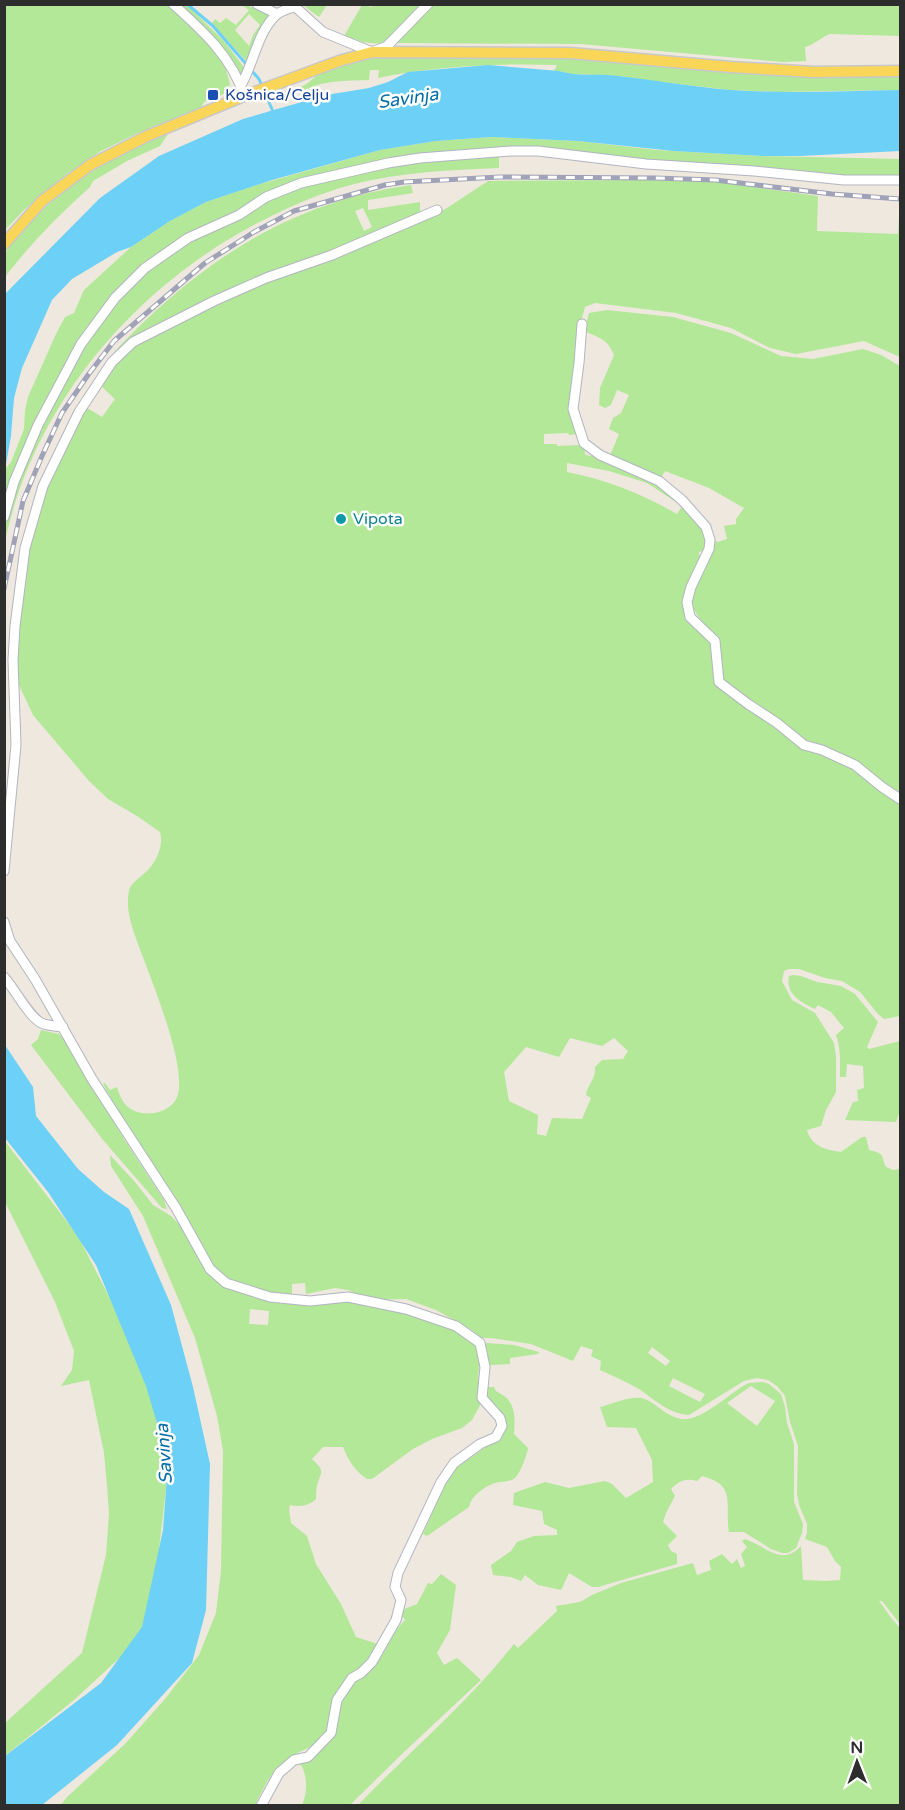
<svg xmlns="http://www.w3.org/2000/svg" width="905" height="1810" viewBox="0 0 905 1810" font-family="'Varela Round',sans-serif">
<rect width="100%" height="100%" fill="#efe8de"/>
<g fill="#b2e898" fill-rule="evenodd">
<polygon points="374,4 425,5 383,44 362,42 355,39 354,42 344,36 362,5 372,7"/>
<path d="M637 4 900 5V36L830 34C821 37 816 44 805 47L806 61 783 62 580 44 393 43 431 5Z"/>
<polygon points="5,5 170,5 205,36 225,66 230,84 226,93 204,102 200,109 138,133 101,151 68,173 24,210 5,230"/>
<path d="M179 5H185L190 8 224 41 246 70 243 74H239C222 47 204 24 179 5Z"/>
<path d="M242 5H247L257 10 272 14 256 35 248 63 212 23 215 19 220 23 226 18 236 25 249 10ZM249 14 260 25 253 35 249 46 235 30Z"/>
<polygon points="303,5 327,5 319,17"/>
<path d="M369 57H567L724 72 780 76 900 75V90L777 92 730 90 653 81 618 76 570 74 559 71H554L557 65C497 63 437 66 378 78L379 70H370L369 80C347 81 322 80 303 91L301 87C313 81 316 74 325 70 338 63 355 61 369 57Z"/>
<path d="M168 134 160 146 127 161 93 181 90 187C57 217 32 242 5 277 5 271 3 260 5 254 8 246 16 238 22 232 60 186 113 155 168 134Z"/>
<polygon points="491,137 578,141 657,150 763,156 900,159 900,178 843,175 585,156 454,152 281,187 134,273 79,343 5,510 5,469 11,462 24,429 25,410 28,397 56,334 65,317 74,313 84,290 131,247 170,221 206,202 250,187 380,150 436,141"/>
<path d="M499 154V168C450 170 402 172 354 184 331 190 308 199 286 209 149 271 37 393 5 541V524L22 466 74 358 118 297 167 255 288 191 386 166Z"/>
<path d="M644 180 717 182 818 196 817 231 898 234 899 217H900V357L864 341 796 354 770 348 731 328 676 313 595 303 585 307 580 325 572 407 573 420 579 434 569 435 568 433 544 434V444H557V446L579 445 581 448H584L585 454 589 456 594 455C613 463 635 470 654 480 668 488 711 522 709 539 709 547 706 551 699 552V555L702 556V561L689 589V606L694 617 708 633 714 642 719 686 723 688C722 678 721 648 717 641 709 624 688 614 691 592 694 574 708 558 714 540L718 542 727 539 724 526 736 524V519L744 508 709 488 665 471 660 480 656 478 658 475 655 473 652 476 609 458 619 434 609 429 613 418 621 413 629 395 617 390 611 405 605 408 599 405 600 388 614 355C607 338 599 338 584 331L589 313 607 310 673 317 731 333 781 356 813 359 863 349 881 355 900 366V1016L884 1019 878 1014 860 992 842 981 825 978 799 969H789L784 971 782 981 792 1000 815 1013 834 1043 836 1056V1092L826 1110 821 1126 807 1130C811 1146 826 1150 841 1152L862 1137H866L869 1150C885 1154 880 1153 886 1167L893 1170 900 1169V1624L882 1601H879L892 1619 900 1628V1805H358C410 1751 468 1703 514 1644L518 1648 557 1611 556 1606 580 1602 592 1595 621 1583 693 1563 697 1575 711 1570 709 1561 722 1554 732 1564 737 1559 741 1568 745 1566 741 1554 747 1547 742 1541 745 1539C766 1546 782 1567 801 1546L803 1580 826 1581 840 1580 841 1567 835 1561 827 1547 805 1539 807 1533V1524L799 1505 797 1493 798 1446 790 1422 785 1396 777 1386 768 1380 757 1378 744 1381 689 1415C669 1414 655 1400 639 1389 627 1382 613 1376 600 1370L601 1361 591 1356 593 1350 581 1346 573 1361 531 1344 491 1338H479L472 1330 436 1310 406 1299 372 1300 348 1290 335 1288 306 1294 305 1283 292 1284V1296H276L237 1284 216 1270 180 1207 129 1131 103 1084 105 1083 110 1090 117 1087C119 1094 122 1102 128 1107 142 1119 173 1114 178 1094 186 1062 150 977 138 944 133 930 127 914 128 899 128 896 129 888 131 886 135 880 143 875 148 870 157 861 164 844 160 832L137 816 108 799 89 781 33 715 18 683V625L23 577 30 542 40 506 60 454 70 434 87 408 102 417 115 399 100 385 111 367 125 351 141 339 228 296 253 285 335 257 374 238 421 221 447 208 488 181ZM567 463 609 471 647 483 682 506 677 514C642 494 607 480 567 472ZM570 1038 602 1046 614 1038 628 1051 623 1059 602 1060 595 1067C596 1080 587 1085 586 1095L591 1098 582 1119 552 1118 546 1136 537 1134 538 1115 509 1101 504 1072 526 1047 559 1057ZM652 1347 670 1361 666 1366 648 1353ZM673 1378 705 1394 700 1402 669 1386Z"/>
<path d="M411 185 413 193 368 200V210L420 202V215L330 254 257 279 115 354 114 352C198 263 289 202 411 185ZM363 208 372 227 364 231 355 211Z"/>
<path d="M793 975 801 976 817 982 841 986 855 994 878 1022 867 1047 869 1049 900 1041V1110L896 1122 845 1120 853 1102 858 1101 857 1090 864 1088 863 1066 847 1064 846 1077H840C840 1063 841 1049 836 1035L844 1028 831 1012 818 1005 815 1009C801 1002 785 994 789 976Z"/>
<polygon points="41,1030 59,1034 66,1042 124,1139 164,1200 167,1209 162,1208 103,1140 31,1045 38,1039"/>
<polygon points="4,1140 78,1236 128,1334 144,1370 166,1458 167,1480 156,1575 141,1632 128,1650 74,1700 5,1756 5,1723 82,1653 106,1555 109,1514 107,1485 104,1453 89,1380 61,1386 72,1370 74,1351 55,1302 5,1202"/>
<path d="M110 1155 135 1182 153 1205 171 1216 181 1226 191 1241 225 1285 245 1294 283 1304 309 1301 323 1297 406 1306 445 1323 476 1344 483 1365 479 1366 478 1381 481 1383 483 1400 472 1420 462 1428 432 1439 413 1449 372 1479H367C355 1471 348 1460 343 1447H323L312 1459C323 1470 323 1469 318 1482 316 1487 316 1494 316 1499 309 1506 300 1507 290 1505L289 1509 291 1523 307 1536 316 1564 341 1604 356 1637 381 1645C371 1660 356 1669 346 1682 335 1697 336 1720 325 1735 315 1748 299 1750 286 1760 271 1771 263 1789 255 1805L60 1806 67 1797 125 1744 165 1699 199 1655 216 1613 221 1571 223 1451 217 1416 195 1338 143 1216 111 1166ZM250 1309 269 1311 268 1325 249 1324Z"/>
<polygon points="487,1343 514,1345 539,1352 538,1354 510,1358 510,1364 490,1365 484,1344"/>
<path d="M763 1382 769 1384 781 1394 785 1407 787 1423 794 1444V1502L803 1524 802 1533 796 1548 788 1553H782L771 1549 744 1532H729C724 1505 738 1485 702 1476L697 1481C686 1478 679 1481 671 1489L675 1496 666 1513 663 1522 677 1536 668 1545 671 1551 677 1554V1564L598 1587H592L569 1573 561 1590 538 1585 525 1575 521 1581 511 1577 493 1575 491 1565 511 1551 517 1542 534 1536 557 1535V1530L544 1524 542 1511 513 1505 514 1493 545 1482 569 1488 605 1481 612 1484 626 1498 653 1482 652 1460 636 1428 607 1427 600 1407C611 1404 630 1396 641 1398 655 1400 668 1421 687 1419 703 1418 729 1395 743 1386L749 1383ZM751 1386 775 1401 757 1426 727 1403Z"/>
<path d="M487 1387H494C496 1393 499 1392 504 1396 516 1404 515 1421 514 1434L528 1448C527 1455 520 1474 515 1478 509 1483 499 1481 492 1484 483 1488 471 1496 469 1507L427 1536 423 1534 431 1516 434 1506 435 1496 453 1470 493 1442 502 1415C495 1403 487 1403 487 1387Z"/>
<path d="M441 1574 456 1585 450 1630 437 1653 444 1665 457 1658 481 1680 403 1753 350 1805H302C308 1792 308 1772 298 1761 309 1756 323 1751 330 1741 340 1727 335 1707 346 1692 353 1681 367 1673 376 1663 388 1650 391 1633 405 1620L403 1617 400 1619 402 1610 417 1604 428 1583 432 1584Z"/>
</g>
<g fill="#6cd0f7">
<path d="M488 65 559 71C578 77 598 73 618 76 656 80 693 87 731 90 787 94 844 91 900 90V151L800 156H763L674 151 578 141 491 137 436 141 380 150 272 180 206 202 170 221 131 247 117 252 72 279 52 300 22 368 14 398 11 436 5 470V294L100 198 159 156 243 119 326 95 369 88 388 82 408 72Z"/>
<polygon points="5,1045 33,1087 36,1116 78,1169 104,1192 129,1209 171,1305 193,1387 210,1464 206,1610 192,1663 117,1745 42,1805 5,1805 5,1756 101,1683 142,1627 163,1530 167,1476 157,1423 146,1386 96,1265 48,1192 5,1138"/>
</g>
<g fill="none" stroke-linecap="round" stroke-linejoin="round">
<g stroke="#6cd0f7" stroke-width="3">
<polyline points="187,4 213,26 247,65"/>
<polyline points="251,70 259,79 274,114"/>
</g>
<defs>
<g id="minor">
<path d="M173 4C202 30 233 58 244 96"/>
<polyline points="257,4 277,14"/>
<polyline points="292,4 323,32 372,52 387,46 428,4"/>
<path d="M241 85C254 63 257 33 276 15 280 11 288 9 293 7"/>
<polyline points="582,324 579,363 573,409 584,443 600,455 659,481 682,500 706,527 710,540 709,549 691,587 687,602 690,617 715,641 719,682 748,704 777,723 804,745 822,750 855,765 882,787 900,799"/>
<polyline points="4,517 14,482 38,425 81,344 115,298 145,268 188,238 239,215 266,197 301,183 388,163 420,158 511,151 538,151 646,164 754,171 844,180 900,180"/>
<polyline points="4,871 16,745 13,660 15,626 25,548 43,486 79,412 112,362 133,342 214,301 266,278 332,255 437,210"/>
<polyline points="4,922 10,941 35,979 92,1079 176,1208 210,1269 226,1283 270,1297 310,1301 348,1297 406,1309 456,1326 480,1343 485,1367 482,1398 500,1418 502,1426 496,1437 480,1444 454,1463 441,1482 398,1573 395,1587 401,1600 396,1620 372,1662 361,1673 352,1678 337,1700 331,1733 308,1757 294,1760 279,1773 261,1806"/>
<path d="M4 977C15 989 31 1021 44 1024 50 1026 57 1026 63 1027"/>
</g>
<polyline id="major" points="4,244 42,201 90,165 147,136 244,96 339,61 372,52 570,53 731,67 814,72 900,71"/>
</defs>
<use href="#minor" stroke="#b2b5c1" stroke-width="11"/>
<use href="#major" stroke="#c8c8c8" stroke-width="13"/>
<use href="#minor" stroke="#fff" stroke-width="9"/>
<use href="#major" stroke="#fad658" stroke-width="10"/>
<defs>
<polyline id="rail" points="4,589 23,501 42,456 62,413 88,375 114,341 205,263 254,232 294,211 385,185 404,182 500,177 655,178 715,180 832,194 900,199"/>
</defs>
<use href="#rail" stroke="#a0a3b8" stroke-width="5"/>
<use href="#rail" stroke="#fff" stroke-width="3" stroke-dasharray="9" stroke-linecap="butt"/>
</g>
<rect fill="#1a4fb4" stroke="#fff" stroke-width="2" x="207" y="89" width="12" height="12" rx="3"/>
<circle fill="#0f9aa8" stroke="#fff" stroke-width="2" cx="341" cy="519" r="6"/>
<g text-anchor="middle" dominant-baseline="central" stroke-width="5" stroke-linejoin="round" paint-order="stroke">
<g font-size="16" fill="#164399" stroke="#fff" text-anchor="start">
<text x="225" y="95">Košnica/Celju</text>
</g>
<g font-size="16" fill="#0d838f" stroke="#fff" text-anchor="start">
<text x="353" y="519">Vipota</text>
</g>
<g font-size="18" font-style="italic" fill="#056ea9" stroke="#fff">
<text transform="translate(408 98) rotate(-8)">Savinja</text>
<text transform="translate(164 1454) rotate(-94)">Savinja</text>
</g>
</g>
<rect width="905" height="1810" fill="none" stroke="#2d2d2d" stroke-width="12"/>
<g transform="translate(857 1762) rotate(359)" stroke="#ffffff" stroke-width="4.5" paint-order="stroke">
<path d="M0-4.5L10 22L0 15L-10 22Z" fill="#2d2d2d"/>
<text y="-9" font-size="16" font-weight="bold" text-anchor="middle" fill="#2d2d2d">N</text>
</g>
</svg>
